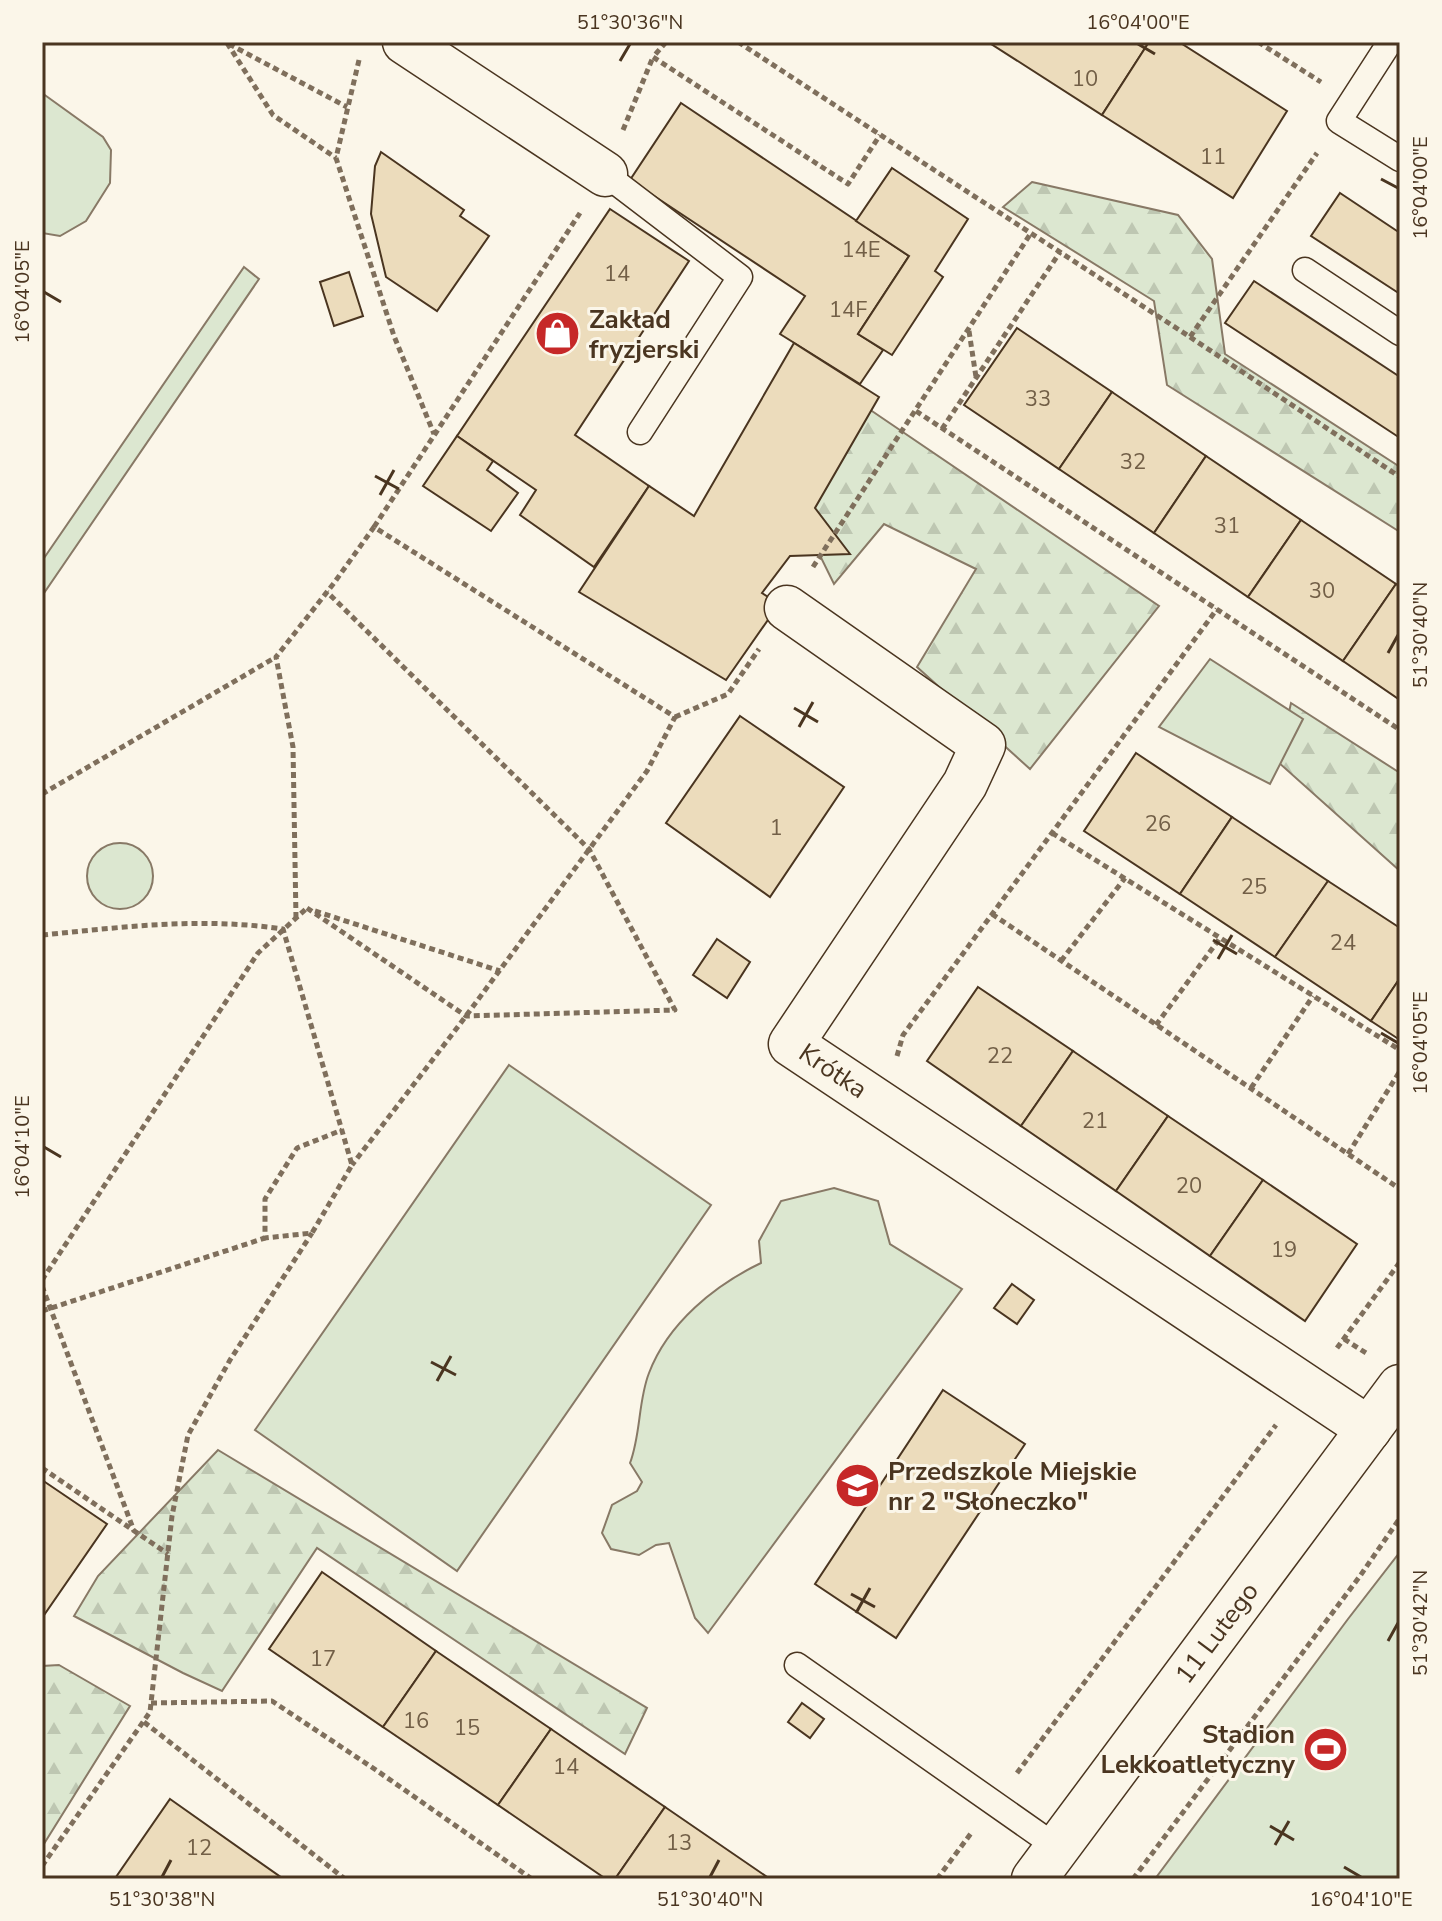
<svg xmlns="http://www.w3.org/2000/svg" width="1442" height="1921" viewBox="0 0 1442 1921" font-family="'Nunito Sans',sans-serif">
<defs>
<pattern id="forest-firs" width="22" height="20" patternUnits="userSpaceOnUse" patternTransform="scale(2)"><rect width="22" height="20" fill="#dce7d0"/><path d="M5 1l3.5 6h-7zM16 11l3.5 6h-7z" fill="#bec7b2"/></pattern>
</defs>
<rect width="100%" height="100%" fill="#fbf6e9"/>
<g fill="url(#forest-firs)" stroke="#887966" stroke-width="2">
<polygon points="1032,182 1178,215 1212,259 1225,354 1400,467 1400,532 1167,385 1154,301 1003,207"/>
<polygon points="866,407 1159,606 1030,769 917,667 976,569 884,524 834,584 802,519"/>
<polygon points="1291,703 1400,773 1400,871 1278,762"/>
<polygon points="218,1450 647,1708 625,1754 317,1548 222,1691 183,1673 74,1616 98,1576"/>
<polygon points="59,1665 130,1706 42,1847 42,1666"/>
</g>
<g fill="#dce7d0" stroke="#887966" stroke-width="2">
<polygon points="42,93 103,137 111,150 110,183 86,221 60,236 42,233"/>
<polygon points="244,267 259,279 42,596 42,561"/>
<polygon points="1210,659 1303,719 1270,784 1159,727"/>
<circle cx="120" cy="876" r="33"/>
<polygon points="509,1065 711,1205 457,1571 255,1430"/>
<path d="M834 1188 878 1201 890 1244 962 1289 708 1633 695 1618 669 1543 656 1545 639 1555 611 1549 602 1533 612 1505 637 1491 642 1482 630 1463C641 1434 638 1401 649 1373 668 1323 715 1285 761 1263L759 1241 781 1201Z"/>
<polygon points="1400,1552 1400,1879 1155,1879 1348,1619"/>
</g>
<g fill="#ecdcbc" stroke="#4a3520" stroke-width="2">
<polygon points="988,42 1149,42 1102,115"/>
<polygon points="1149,42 1179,42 1287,111 1233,198 1102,115"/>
<polygon points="681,103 909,256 858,334 883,350 860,384 780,334 805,296 630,180"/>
<polygon points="381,152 464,210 460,216 489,236 437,311 386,277 371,214 375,166"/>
<polygon points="892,168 968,219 935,271 943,277 892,355 858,334 909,256 856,221"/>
<polygon points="1340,193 1400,233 1400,294 1311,236"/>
<polygon points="610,209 689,261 575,435 649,486 594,567 520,515 536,490 457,436"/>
<polygon points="349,272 363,316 334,326 320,282"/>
<polygon points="1254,281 1400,377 1400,438 1225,323"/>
<polygon points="1017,328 1112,392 1059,469 964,405"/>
<polygon points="794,343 879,397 815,508 850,554 790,556 762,593 779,604 726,680 579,592 649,486 694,516"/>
<polygon points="1112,392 1206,456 1154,533 1059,469"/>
<polygon points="457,436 493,461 487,470 518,493 491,531 423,486"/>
<polygon points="1206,456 1301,520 1248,597 1154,533"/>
<polygon points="1301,520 1396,584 1343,661 1248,597"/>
<polygon points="1396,584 1400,587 1400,700 1343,661"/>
<polygon points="740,716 844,787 770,897 666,823"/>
<polygon points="1136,753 1232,817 1180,894 1084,831"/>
<polygon points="1232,817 1328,881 1275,957 1180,894"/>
<polygon points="1328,881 1400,928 1400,978 1371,1021 1275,957"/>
<polygon points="717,939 750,962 727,998 693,975"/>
<polygon points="1400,978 1400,1040 1371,1021"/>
<polygon points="978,987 1073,1051 1021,1126 927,1061"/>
<polygon points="1073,1051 1168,1116 1116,1191 1021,1126"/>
<polygon points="1168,1116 1263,1180 1210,1256 1116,1191"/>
<polygon points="1263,1180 1357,1244 1305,1321 1210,1256"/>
<polygon points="1012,1284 1034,1300 1017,1324 994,1308"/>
<polygon points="943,1390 1025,1444 896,1638 815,1584"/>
<polygon points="42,1480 107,1524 42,1618"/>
<polygon points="322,1572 436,1651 383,1727 269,1649"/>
<polygon points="436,1651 551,1729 498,1805 383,1727"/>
<polygon points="802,1703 824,1719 810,1738 788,1722"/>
<polygon points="551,1729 665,1807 615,1879 606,1879 498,1805"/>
<polygon points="170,1799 282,1878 281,1879 119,1879 116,1877"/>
<polygon points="665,1807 770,1879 615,1879"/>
</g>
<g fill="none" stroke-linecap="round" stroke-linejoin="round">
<defs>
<g id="lane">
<polyline points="1390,42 1339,121 1400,159"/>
<polyline points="605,174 740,277 640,432"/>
<polyline points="1305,270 1400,333"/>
<polyline points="797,1665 1058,1848"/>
</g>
<g id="street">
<polyline points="405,42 605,174"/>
<polyline points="787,608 983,745 965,784 791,1044 1369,1429"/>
<polyline points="1034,1879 1400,1387"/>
</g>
</defs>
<use href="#lane" stroke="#4a3520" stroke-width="27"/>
<use href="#street" stroke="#4a3520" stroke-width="47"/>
<g stroke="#7f6f5c" stroke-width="5" stroke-dasharray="6 4" stroke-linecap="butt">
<polyline points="666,42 653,57 848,184 880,135"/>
<polyline points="738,42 1190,337 1317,153"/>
<polyline points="1258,42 1321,82"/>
<polyline points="227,43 273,115 336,158"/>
<polyline points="229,44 347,107"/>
<polyline points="359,60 336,158 394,336 434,434"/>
<polyline points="623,130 653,57"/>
<polyline points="969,331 976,377"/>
<polyline points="1190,337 1400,477"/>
<polyline points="916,411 1400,730"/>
<polyline points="942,429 1060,252"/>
<polyline points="374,527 580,213"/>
<polyline points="813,567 1031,233"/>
<polyline points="675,717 728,694 759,649"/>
<polyline points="42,794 276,657"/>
<polyline points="1052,833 1400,1050"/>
<polyline points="307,908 466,1016 675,1010 589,849 327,592"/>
<polyline points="315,911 500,971"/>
<polyline points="992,914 1400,1189"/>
<polyline points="296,918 293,747 276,657 334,583 374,527 675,717 647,771 460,1024 352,1165"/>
<path d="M42 935C123 927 202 917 283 929L352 1165 312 1233 265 1238V1199L297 1148 342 1130"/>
<polyline points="1061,961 1125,878"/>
<polyline points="1156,1025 1220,938"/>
<polyline points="897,1056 903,1035 1217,609"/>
<polyline points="1251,1088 1313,996"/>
<polyline points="1348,1154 1400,1071"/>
<polyline points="42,1280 258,953 307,908"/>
<polyline points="42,1286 134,1531"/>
<polyline points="42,1311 265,1238"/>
<polyline points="1344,1339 1366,1353"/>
<polyline points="1337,1348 1400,1262"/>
<polyline points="42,1468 168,1554"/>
<polyline points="151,1703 272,1701 376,1770 532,1879"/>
<polyline points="144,1722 345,1879"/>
<polyline points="1017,1773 1276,1425"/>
<polyline points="42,1866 150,1712 172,1516 188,1435 230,1360 312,1233"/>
<polyline points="937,1879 972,1832"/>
<polyline points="1133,1879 1360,1576 1400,1518"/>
</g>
<use href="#lane" stroke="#fbf6e9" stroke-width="24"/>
<use href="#street" stroke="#fbf6e9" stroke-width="44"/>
</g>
<path fill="none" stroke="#4a3520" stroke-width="3" d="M1138 44 1155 54M620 61 630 44M1381 179 1398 188M44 292 61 302M375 476 399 489M380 495 394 470M1388 653 1398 635M794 708 818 722M799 727 813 702M1213 940 1237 954M1218 959 1232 935M1381 1033 1398 1043M44 1147 61 1157M431 1362 456 1375M437 1381 451 1356M851 1594 875 1607M856 1613 870 1588M1388 1641 1398 1623M1270 1826 1294 1840M1275 1845 1289 1821M1344 1867 1361 1877M162 1877 171 1860M710 1877 719 1860"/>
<defs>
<symbol id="shop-disc" viewBox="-11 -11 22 22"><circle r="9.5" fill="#c62828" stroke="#fbf6e9"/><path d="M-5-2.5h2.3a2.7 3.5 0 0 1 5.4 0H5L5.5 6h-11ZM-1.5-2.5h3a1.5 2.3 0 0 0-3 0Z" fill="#fff"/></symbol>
<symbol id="school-disc" viewBox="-11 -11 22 22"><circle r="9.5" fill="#c62828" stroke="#fbf6e9"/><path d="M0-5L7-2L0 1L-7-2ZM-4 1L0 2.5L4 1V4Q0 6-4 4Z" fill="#fff"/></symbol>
<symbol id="stadium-disc" viewBox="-11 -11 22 22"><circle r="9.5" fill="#c62828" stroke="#fbf6e9"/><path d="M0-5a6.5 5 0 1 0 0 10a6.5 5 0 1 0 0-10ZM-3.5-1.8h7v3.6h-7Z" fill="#fff"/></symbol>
</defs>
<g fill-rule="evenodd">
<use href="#shop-disc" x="532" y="308" width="51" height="51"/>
<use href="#school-disc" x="832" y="1460" width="51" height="51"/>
<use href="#stadium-disc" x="1300" y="1724" width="51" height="51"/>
</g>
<g text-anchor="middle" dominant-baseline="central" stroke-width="6" stroke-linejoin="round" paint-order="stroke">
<g font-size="22" fill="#725f47">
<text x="1085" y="79">10</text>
<text x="1213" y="157">11</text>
<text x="861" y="250">14E</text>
<text x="617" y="274">14</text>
<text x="848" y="310">14F</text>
<text x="1038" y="399">33</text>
<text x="1133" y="462">32</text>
<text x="1227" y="526">31</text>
<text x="1322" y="591">30</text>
<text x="1158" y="824">26</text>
<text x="776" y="828">1</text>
<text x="1254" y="887">25</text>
<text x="1343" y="943">24</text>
<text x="1000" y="1056">22</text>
<text x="1095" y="1121">21</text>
<text x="1189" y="1186">20</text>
<text x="1284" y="1250">19</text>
<text x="323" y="1659">17</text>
<text x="416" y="1721">16</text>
<text x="467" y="1728">15</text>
<text x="566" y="1767">14</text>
<text x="679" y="1843">13</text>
<text x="199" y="1848">12</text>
</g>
<g font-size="26" font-weight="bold" fill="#4a3520" stroke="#fbf6e9" text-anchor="start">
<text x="589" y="319">Zakład<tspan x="589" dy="30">fryzjerski</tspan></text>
<text x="888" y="1471">Przedszkole Miejskie<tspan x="888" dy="30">nr 2 "Słoneczko"</tspan></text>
<text x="1295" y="1734" text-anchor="end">Stadion<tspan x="1295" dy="30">Lekkoatletyczny</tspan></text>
</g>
<g font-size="26" fill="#4a3520" stroke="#fbf6e9">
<text transform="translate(833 1071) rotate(34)">Krótka</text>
<text transform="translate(1217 1633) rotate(-53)">11 Lutego</text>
</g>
</g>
<rect width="1442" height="1921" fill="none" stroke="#fbf6e9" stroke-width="88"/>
<rect x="44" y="44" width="1354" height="1833" fill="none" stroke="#4a3520" stroke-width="3"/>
<g font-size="20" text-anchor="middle" fill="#4a3520">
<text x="630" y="29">51°30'36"N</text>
<text x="1138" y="29">16°04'00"E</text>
<text transform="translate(1420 188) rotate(-90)" y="7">16°04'00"E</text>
<text transform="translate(22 292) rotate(-90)" y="7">16°04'05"E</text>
<text transform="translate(1420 635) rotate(-90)" y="7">51°30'40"N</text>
<text transform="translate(1420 1043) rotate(-90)" y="7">16°04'05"E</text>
<text transform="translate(22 1147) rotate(-90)" y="7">16°04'10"E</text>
<text transform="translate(1420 1623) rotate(-90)" y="7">51°30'42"N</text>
<text x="162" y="1906">51°30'38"N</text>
<text x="710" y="1906">51°30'40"N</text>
<text x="1361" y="1906">16°04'10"E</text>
</g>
</svg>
